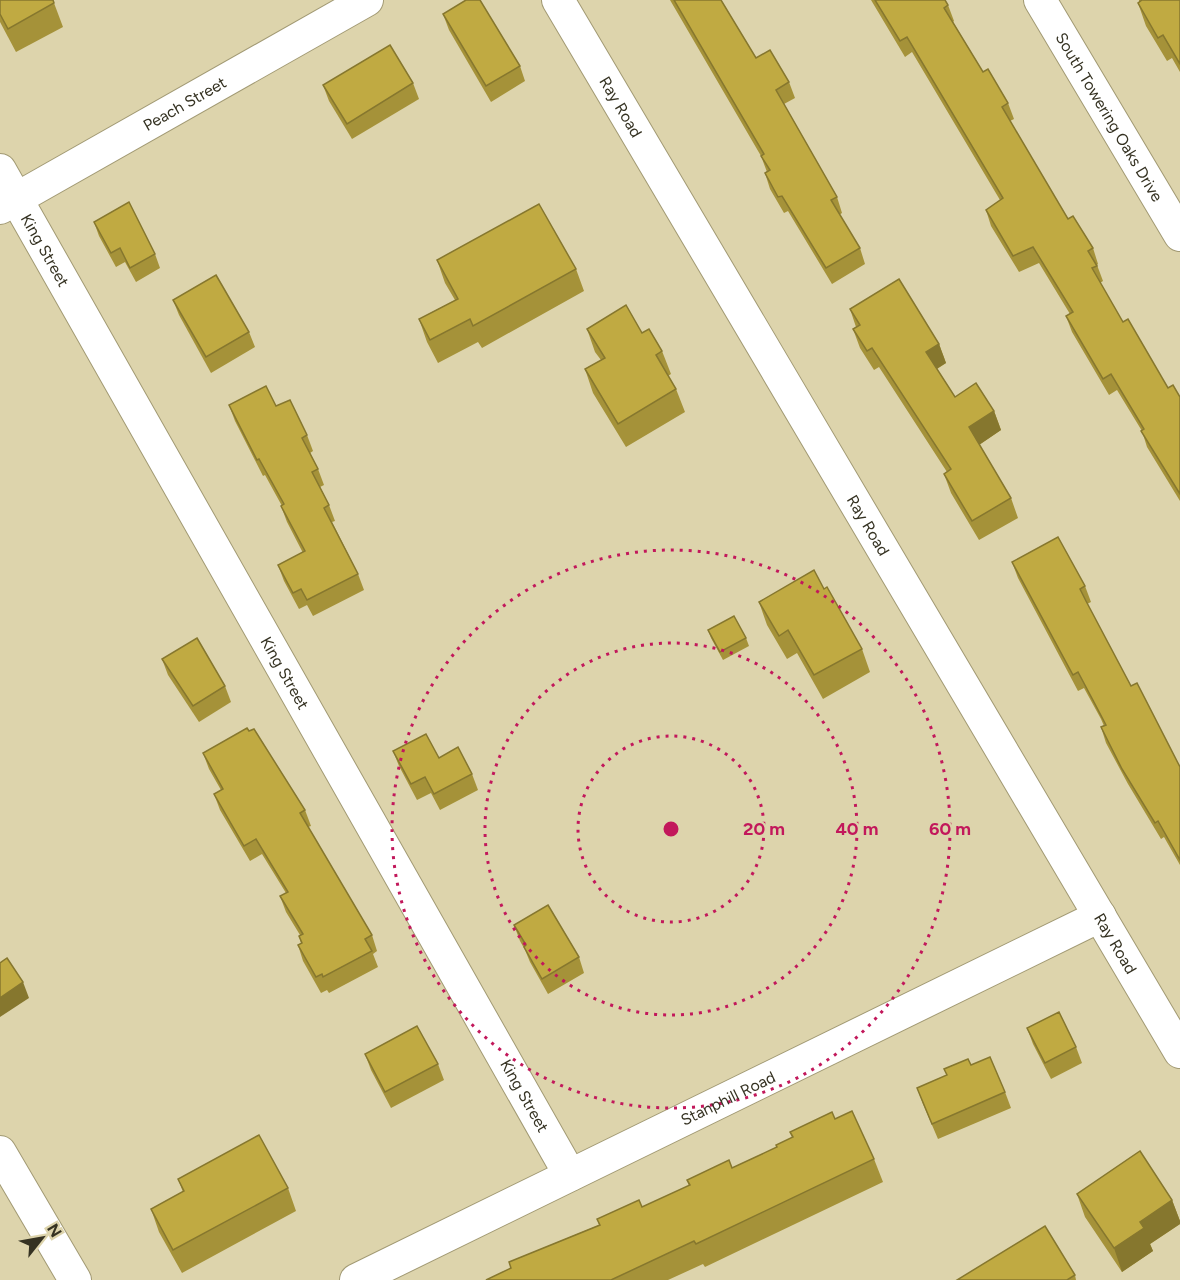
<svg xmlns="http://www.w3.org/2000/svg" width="1180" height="1280" viewBox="0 0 1180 1280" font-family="Figtree,sans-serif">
<rect width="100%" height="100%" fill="#ddd4ac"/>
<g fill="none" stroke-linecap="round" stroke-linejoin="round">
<defs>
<g id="minor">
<path id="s1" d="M558 0 1180 1052"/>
<path id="s2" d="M1040 0 1180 235"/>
<path id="s3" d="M0 170 570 1175"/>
<path id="s4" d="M0 208 367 0"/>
<polyline points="0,1152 75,1280"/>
<path id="s5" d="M356 1280 1100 916"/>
</g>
</defs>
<use href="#minor" stroke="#a29a74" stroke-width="34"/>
<use href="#minor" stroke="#fff" stroke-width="32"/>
</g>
<g fill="#a59239">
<polygon points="0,0 54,3 63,27 16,52 0,22"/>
<polygon points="670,0 721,0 756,58 789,82 795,98 784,104 837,197 842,213 839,215 860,248 865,264 832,284 788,211 784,213 770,189 765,173 767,172 761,156"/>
<polygon points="871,0 945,0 948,5 954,21 953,22 983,72 1008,103 1014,119 1010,121 1068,219 1093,248 1098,264 1097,265 1103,281 1100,283 1123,322 1168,388 1180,397 1180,501 1147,447 1142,431 1117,390 1109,395 1072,332 1066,316 1070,314 1039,263 1019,272 991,226 986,210 1000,200 912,52 905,57"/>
<polygon points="1139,0 1180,0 1180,72 1172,58 1167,61 1146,26 1138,3 1139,2"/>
<polygon points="443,14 520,66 525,81 491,102 449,30"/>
<polygon points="413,83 419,99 352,139 329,101 323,85"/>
<polygon points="94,222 155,254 160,268 136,282 125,262 116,267 99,236"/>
<polygon points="437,260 576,269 584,291 482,348 478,342 438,363 427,342 419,319 455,300 445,283"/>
<polygon points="173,300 249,332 255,347 211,373 179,315"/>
<polygon points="850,309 939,344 946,363 937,369 955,397 994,411 1001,430 979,445 1011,498 1018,518 979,540 951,493 944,474 947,472 879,367 874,370 860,348 853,329 856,327"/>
<polygon points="587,329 642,333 662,351 671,374 668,376 676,389 685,412 626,447 593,393 585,369 601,360 595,352"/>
<polygon points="229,405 276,406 307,435 313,451 310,453 318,469 324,485 320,487 329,505 335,521 332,522 358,574 364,590 313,616 307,605 299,609 284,581 278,565 303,553 287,522 281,506 282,506 265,475 263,476 235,421"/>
<polygon points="1012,562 1085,586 1091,602 1087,604 1131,686 1180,767 1180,865 1164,837 1161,839 1128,784 1106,743 1101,727 1104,726 1101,719 1084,688 1078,691 1018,578"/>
<polygon points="824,589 862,649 870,672 823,699 797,653 787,659 767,625 759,602"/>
<polygon points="708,630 746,638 749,646 723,660 711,638"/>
<polygon points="162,659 225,686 231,702 199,722 168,675"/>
<polygon points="393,751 439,758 472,774 478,790 440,810 431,793 417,800 399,766"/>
<polygon points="203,753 305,810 311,826 308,827 372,935 377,951 373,954 378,967 329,993 327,990 321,993 303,961 298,945 301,943 299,936 300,935 286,912 280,896 286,893 262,854 250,861 220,810 214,794 221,790 209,769"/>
<polygon points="514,925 579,957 584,973 548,994 530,962 525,950 520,941"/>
<polygon points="1027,1028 1076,1047 1082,1063 1051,1079 1033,1044"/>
<polygon points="365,1054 438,1064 444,1080 391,1108 371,1070"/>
<polygon points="971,1065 1005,1092 1011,1108 938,1139 923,1104 917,1088 947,1075 944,1069"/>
<polygon points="835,1119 874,1159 883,1182 705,1267 703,1264 668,1280 486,1280 511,1268 509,1262 599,1225 597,1219 642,1207 689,1186 687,1180 732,1168 777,1147 792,1137 790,1132"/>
<polygon points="178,1179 288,1188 296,1211 182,1273 159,1232 151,1209 183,1192"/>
<polygon points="1077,1194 1172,1200 1180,1221 1180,1224 1150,1244 1153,1251 1122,1272 1085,1217"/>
<polygon points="1075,1275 1076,1280 957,1280"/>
</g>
<g fill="#86772e">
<polygon points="939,344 946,363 933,371 926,352"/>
<polygon points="994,411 1001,430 976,447 969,427"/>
<polygon points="23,982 29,998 0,1017 0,998"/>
<polygon points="1172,1200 1180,1221 1180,1224 1150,1244 1153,1251 1122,1272 1114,1248 1140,1222"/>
</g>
<g fill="#c0aa42" stroke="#86772e" stroke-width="1.5">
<polygon points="0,0 53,0 54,3 8,29 0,14"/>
<polygon points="466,0 480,0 520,66 486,86 443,14"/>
<polygon points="674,0 721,0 756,58 770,50 789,82 776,90 837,197 831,200 860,248 826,268 782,196 778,197 765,173 770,170 761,156 764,154"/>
<polygon points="875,0 945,0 948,5 944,8 983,72 988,69 1008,103 1002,107 1068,219 1073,216 1093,248 1088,251 1097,266 1092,268 1123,322 1128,319 1168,388 1173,385 1180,397 1180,494 1141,431 1144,429 1111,374 1103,379 1066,316 1073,312 1033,247 1013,256 986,210 1003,198 907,37 900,41"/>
<polygon points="1142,0 1180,0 1180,64 1163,35 1158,38 1138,3"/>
<polygon points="390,45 413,83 347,124 323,85"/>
<polygon points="129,202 155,254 130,268 120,248 111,253 94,222"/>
<polygon points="539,204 576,269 473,326 470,319 430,340 419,319 458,299 437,260"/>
<polygon points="216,275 249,332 206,357 173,300"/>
<polygon points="899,279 939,344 926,352 955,397 976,383 994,411 969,427 1011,498 972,521 944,474 951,469 872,348 867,351 853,329 860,325 850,309"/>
<polygon points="626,305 642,333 649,329 662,351 656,355 676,389 618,424 585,369 605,358 587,329"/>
<polygon points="266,386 276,406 290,400 307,435 302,438 318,469 312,472 329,505 324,508 358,574 307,600 301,589 293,593 278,565 305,551 281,506 284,504 259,459 257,460 229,405"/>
<polygon points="1058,537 1085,586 1080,589 1086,601 1131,686 1137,683 1180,767 1180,860 1158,821 1155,823 1122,769 1101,727 1106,725 1095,704 1078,672 1073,675 1012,562"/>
<polygon points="814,570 824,589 827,587 862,649 814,675 788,630 779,636 759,602"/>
<polygon points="734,616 746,638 720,652 708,630"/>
<polygon points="197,638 225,686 193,706 162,659"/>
<polygon points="247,728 249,731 254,729 305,810 300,813 372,935 365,939 372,951 323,977 322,974 316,977 298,945 302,943 299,936 303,934 280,896 288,892 256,839 244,846 214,794 223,789 203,753"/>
<polygon points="426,734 439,758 458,747 472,774 434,794 425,777 411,784 393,751"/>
<polygon points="548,905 579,957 542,979 524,947 526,945 514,925"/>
<polygon points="7,958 23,982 0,998 0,963"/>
<polygon points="1059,1012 1076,1047 1045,1063 1027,1028"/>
<polygon points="417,1026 438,1064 385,1092 365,1054"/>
<polygon points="990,1057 1005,1092 932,1124 917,1088 947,1075 944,1069 968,1059 971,1065"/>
<polygon points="852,1111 874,1159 696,1244 694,1241 611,1280 486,1280 511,1268 509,1262 600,1225 597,1219 639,1200 642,1207 690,1185 687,1180 729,1160 732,1168 777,1147 776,1145 793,1137 790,1132 832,1112 835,1119"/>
<polygon points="259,1135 288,1188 173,1250 151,1209 184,1191 178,1179"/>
<polygon points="1140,1151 1172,1200 1140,1222 1144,1228 1114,1248 1077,1194"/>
<polygon points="1045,1226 1075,1275 1067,1280 957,1280"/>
</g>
<g fill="none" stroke="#c2185b" stroke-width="3" stroke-dasharray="3 6">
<circle cx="671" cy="829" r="93"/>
<circle cx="671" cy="829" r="186"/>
<circle cx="671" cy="829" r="279"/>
</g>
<g text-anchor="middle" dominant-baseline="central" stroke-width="4.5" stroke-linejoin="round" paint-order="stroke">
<g font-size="16" fill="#353222" stroke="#ddd4ac">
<text stroke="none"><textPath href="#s4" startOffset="212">Peach Street</textPath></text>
<text stroke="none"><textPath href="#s1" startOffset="124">Ray Road</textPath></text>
<text stroke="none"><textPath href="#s2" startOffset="136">South Towering Oaks Drive</textPath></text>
<text stroke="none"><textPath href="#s3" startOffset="92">King Street</textPath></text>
<text stroke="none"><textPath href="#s1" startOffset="610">Ray Road</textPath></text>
<text stroke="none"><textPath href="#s3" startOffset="578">King Street</textPath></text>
<text stroke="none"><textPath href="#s1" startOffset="1096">Ray Road</textPath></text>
<text stroke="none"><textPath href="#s3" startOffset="1064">King Street</textPath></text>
<text stroke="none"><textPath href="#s5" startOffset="414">Stanphill Road</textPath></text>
</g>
</g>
<circle cx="671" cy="829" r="9" fill="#c2185b" stroke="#ddd4ac" stroke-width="3"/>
<g font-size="18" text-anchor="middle" font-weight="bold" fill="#c2185b" stroke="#ddd4ac" stroke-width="4.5" stroke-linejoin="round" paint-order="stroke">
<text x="764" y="835">20 m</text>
<text x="857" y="835">40 m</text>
<text x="950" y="835">60 m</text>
</g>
<g transform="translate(42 1238) rotate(59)" stroke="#ddd4ac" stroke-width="4.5" paint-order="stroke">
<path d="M0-4.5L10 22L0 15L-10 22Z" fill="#353222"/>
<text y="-9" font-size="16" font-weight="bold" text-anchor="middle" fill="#353222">N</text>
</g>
</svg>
